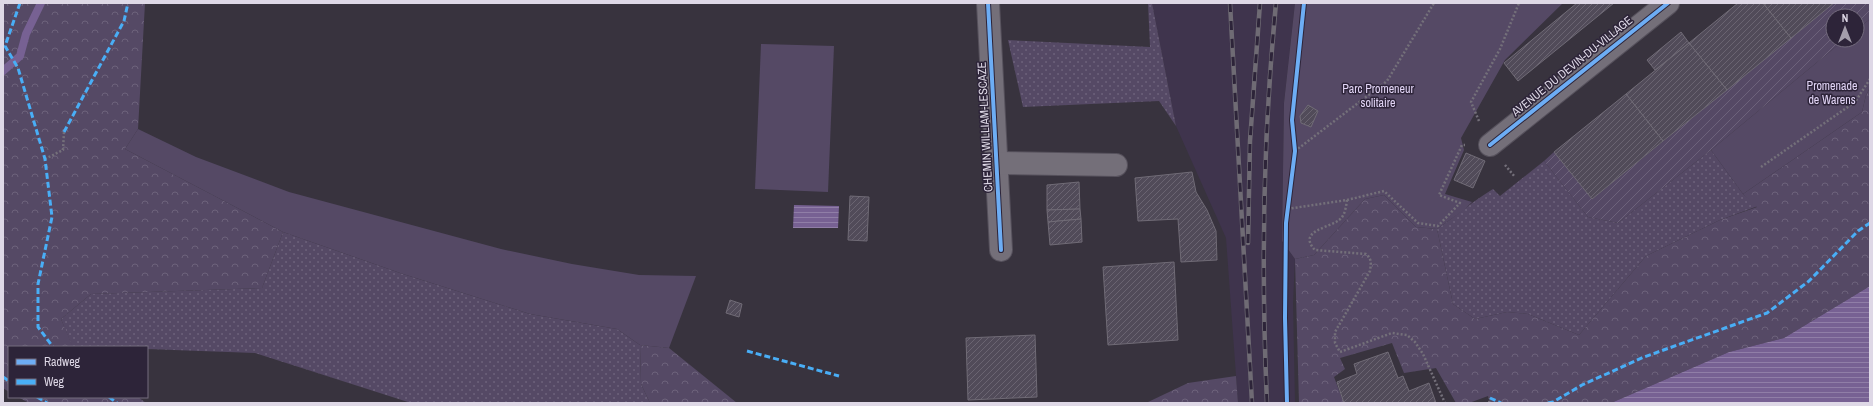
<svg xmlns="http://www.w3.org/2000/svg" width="1873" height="406" viewBox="0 0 1873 406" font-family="'Archivo Narrow',sans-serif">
<defs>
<pattern id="grass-dots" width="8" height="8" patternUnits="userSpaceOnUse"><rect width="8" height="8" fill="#554965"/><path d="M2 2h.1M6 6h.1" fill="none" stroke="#6d627b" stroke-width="1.8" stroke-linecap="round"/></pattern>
<pattern id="forest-crowns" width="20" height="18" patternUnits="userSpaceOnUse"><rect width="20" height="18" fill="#554965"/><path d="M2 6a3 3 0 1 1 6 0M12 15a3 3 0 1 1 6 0" fill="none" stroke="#6d627b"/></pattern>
<pattern id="garden-furrows" width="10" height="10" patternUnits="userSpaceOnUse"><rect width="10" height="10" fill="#554965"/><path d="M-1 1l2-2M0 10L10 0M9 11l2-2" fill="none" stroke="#6d627b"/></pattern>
<pattern id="water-rules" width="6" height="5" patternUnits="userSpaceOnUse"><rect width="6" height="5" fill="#776193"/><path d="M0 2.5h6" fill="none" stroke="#907ea7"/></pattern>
<pattern id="building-hatch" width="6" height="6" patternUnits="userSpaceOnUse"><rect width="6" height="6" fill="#514b59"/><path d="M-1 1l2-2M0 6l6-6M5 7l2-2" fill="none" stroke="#6a6471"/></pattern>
</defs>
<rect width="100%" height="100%" fill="#38333e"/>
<polygon fill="#3f344d" points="1152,3 1295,3 1284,103 1282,241 1295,259 1293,303 1295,403 1238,403 1226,238 1176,126"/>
<g fill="url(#grass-dots)">
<polygon points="1148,3 1152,3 1176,126 1159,101 1023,107 1008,40 1150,47"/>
<path d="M1711 150 1743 194 1758 206 1720 220 1646 256 1579 335 1528 314 1507 312 1475 319 1453 304 1437 229C1456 216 1473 201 1493 189L1500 196 1544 161 1588 217 1618 223Z"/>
<polygon points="283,232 403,274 530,314 617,329 640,345 641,384 650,403 411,403 255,353 147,349 147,347 72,346 61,319 91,294 262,288"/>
</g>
<g fill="url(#forest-crowns)">
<polygon points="3,3 145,3 138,129 125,149 283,232 262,288 91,294 61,319 73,347 9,347 9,392 3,388"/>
<polygon points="1870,88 1870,286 1784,338 1729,352 1611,403 1490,403 1488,396 1469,403 1456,403 1436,368 1404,373 1392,343 1340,358 1345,369 1334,377 1344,403 1299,403 1295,259 1314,255 1365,199 1384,195 1416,227 1437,229 1453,304 1475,319 1507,312 1528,314 1579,335 1646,256 1720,220 1757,207 1743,194 1862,112 1866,95"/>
<polygon points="640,345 669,348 737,403 650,403 641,384"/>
<polygon points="1236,376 1238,403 1146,403 1188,383"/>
<polygon points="18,397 138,397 146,403 29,403"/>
</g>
<g fill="#554965">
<polygon points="1295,3 1563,3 1505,60 1461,138 1464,150 1445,194 1472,202 1464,210 1437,229 1416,227 1384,195 1365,199 1314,255 1295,259 1282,241 1284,103"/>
<polygon points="1870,19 1870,88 1866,95 1862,112 1743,194 1711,150 1844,40 1857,40 1857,29"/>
<polygon points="761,44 834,46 828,192 755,189"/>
<polygon points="138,129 196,157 289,192 501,249 572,264 639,275 696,276 669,348 640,345 617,329 530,314 403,274 283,232 125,149"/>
</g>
<polygon fill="url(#garden-furrows)" points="1834,3 1870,3 1870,19 1857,29 1857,16 1833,16 1833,40 1844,40 1711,150 1618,223 1588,217 1544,161 1554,152 1592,199"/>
<g fill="url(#water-rules)">
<polygon points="794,205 839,206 838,228 793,228"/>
<polygon points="1870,286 1870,403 1611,403 1729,352 1784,338"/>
</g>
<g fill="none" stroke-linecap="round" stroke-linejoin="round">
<polyline stroke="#776193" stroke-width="8" points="3,71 20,56 26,34 41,3"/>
</g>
<g fill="url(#building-hatch)" stroke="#706b76">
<polygon points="1577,3 1614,3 1518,81 1504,63"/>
<polygon points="1738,3 1763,3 1791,38 1727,90 1689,43"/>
<polygon points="1763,3 1834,3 1791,38"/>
<polygon points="1681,32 1689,43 1655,70 1647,60"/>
<polygon points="1689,43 1727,90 1663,141 1626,94"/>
<polygon points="1626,94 1663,141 1592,199 1554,152"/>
<polygon points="1308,105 1318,111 1311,127 1301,123 1300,116"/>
<polygon points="1466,153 1485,161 1473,188 1454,180"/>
<polygon points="1192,172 1196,192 1207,210 1216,231 1217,260 1181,262 1178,219 1138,221 1135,178"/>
<polygon points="1079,182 1080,209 1047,210 1047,185"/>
<polygon points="850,196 869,197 867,241 848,240"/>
<polygon points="1080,209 1081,219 1048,222 1047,210"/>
<polygon points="1081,219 1082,242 1050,245 1048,222"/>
<polygon points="1174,262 1178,340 1108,345 1103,267"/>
<polygon points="730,300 742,304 739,317 726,313"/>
<polygon points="1035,335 1037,397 968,400 966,338"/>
<polygon points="1388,352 1398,378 1403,376 1409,391 1429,383 1436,403 1344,403 1337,382 1357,374 1354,364"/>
</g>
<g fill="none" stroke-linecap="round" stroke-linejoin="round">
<defs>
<g id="minor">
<polyline points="988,3 1001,250"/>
<polyline points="1490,145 1668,3"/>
<polyline points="997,163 1116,165"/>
</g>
</defs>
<use href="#minor" stroke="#56515c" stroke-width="24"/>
<g stroke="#74707a" stroke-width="2.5" stroke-dasharray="2 2" stroke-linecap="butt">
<polyline points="1304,3 1292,120 1295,151 1287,209 1347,200 1384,191 1418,223 1438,226 1460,203 1439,195 1462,145 1465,145"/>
<polyline points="1479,121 1471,102 1500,49 1519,3"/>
<polyline points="1295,151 1387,81 1434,3"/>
<polyline points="45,159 63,150 64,132"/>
<polyline points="1505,165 1515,177"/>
<polyline points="1761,167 1855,102 1870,79"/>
<path d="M1347 200C1346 207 1345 216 1339 220 1329 228 1297 231 1315 250L1366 254C1372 259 1371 264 1370 271L1335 332V343L1340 352 1392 333 1407 335 1415 342 1423 354 1445 403"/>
<polyline points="1489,403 1490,398"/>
</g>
<use href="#minor" stroke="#746f79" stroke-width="22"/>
<defs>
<g id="rail">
<polyline points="1230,3 1252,403"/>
<polyline points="1248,243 1250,141 1260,3"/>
<path d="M1267 403C1261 270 1263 136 1276 3"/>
</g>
</defs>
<use href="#rail" stroke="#6f6b74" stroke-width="4.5"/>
<use href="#rail" stroke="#2d2439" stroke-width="3" stroke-dasharray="9" stroke-linecap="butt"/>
<g stroke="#49aef6" stroke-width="3" stroke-dasharray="6 3" stroke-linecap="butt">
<polyline points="20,3 5,46 18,68 45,159 52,217 38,284 38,327 53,347"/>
<polyline points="64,132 124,21 128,3"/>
<polyline points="747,351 839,376"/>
<polyline points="3,377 9,381"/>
<polyline points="37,397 47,403"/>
<polyline points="109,397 117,403"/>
<polyline points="1490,398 1501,403"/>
<polyline points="1548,403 1553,402 1582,385 1644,357 1767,313 1809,281 1858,231 1870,223"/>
</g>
<defs>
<g id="cycleway">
<polyline points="988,3 1001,250"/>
<polyline points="1490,145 1668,3"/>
<polyline points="1287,403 1285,318 1286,223 1295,151 1292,120 1304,3"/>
</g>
</defs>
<use href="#cycleway" stroke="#2d2439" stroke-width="6"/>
<use href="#cycleway" stroke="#6dadf4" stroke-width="4"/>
</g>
<g text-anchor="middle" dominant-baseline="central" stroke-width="3" stroke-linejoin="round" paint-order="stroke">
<g font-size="12" fill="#ded8e6" stroke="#2d2439">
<text transform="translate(1572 66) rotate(-39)">AVENUE DU DEVIN-DU-VILLAGE</text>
<text transform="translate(985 127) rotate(-93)">CHEMIN WILLIAM-LESCAZE</text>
</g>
<g font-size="12" fill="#e2d5f6" stroke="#2d2439">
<text x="1832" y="86">Promenade<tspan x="1832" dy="14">de Warens</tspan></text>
<text x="1378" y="89">Parc Promeneur<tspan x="1378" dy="14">solitaire</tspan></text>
</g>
</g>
<rect width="1873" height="406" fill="none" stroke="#ded8e6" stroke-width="8"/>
<rect x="8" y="346" width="140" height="52" fill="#2d2439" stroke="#746c7e"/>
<rect x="16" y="359" width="20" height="6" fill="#6dadf4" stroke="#746c7e"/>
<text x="44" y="366" font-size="12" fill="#ded8e6">Radweg</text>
<rect x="16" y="379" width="20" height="6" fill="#49aef6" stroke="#746c7e"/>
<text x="44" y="386" font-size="12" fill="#ded8e6">Weg</text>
<g transform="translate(1845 28)"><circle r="19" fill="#2d2439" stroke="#746c7e"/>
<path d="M0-3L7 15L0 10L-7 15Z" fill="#a49eab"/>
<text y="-6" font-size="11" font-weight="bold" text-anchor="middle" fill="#ded8e6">N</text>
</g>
</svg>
